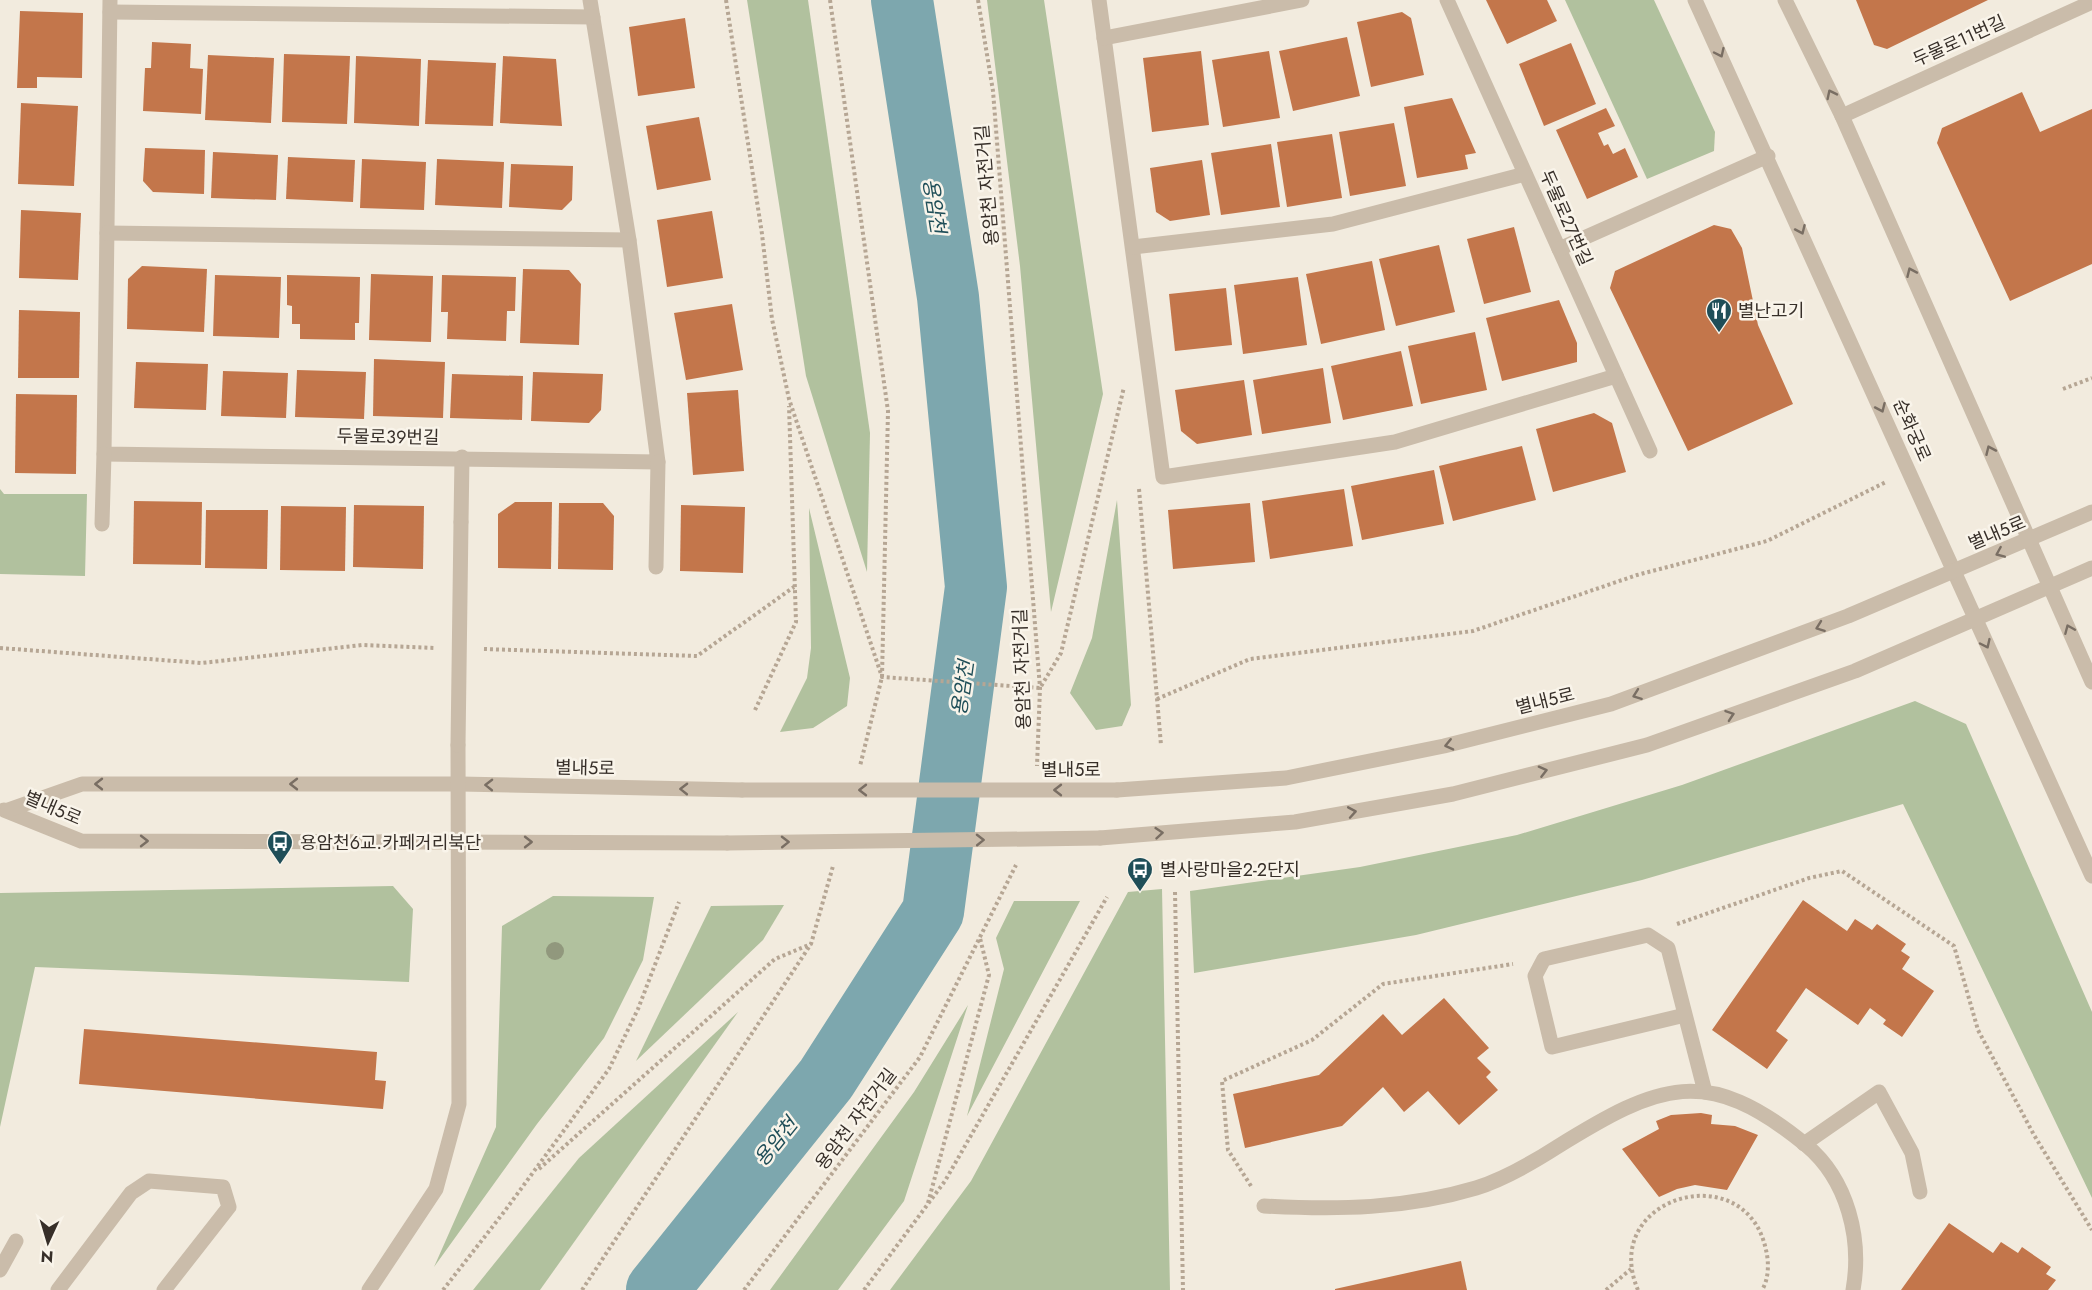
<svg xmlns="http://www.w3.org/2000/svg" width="2092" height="1290" viewBox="0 0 2092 1290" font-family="Jost,'Noto Sans KR',sans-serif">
<rect width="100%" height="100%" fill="#f2ebde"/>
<g fill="#b1c19e">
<polygon points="747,0 808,0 870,433 867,572 806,376"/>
<polygon points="987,0 1044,0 1103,394 1051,612 1020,266"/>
<polygon points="1565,0 1654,0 1715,132 1714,151 1647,179"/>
<polygon points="0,489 4,494 87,494 85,576 0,574"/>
<polygon points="1117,500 1131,705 1122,726 1096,730 1070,693 1092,638"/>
<polygon points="809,508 850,678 847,706 813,728 780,732 807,678 811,648"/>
<polygon points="1915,701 1966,724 2092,1012 2092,1198 1903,804 1642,880 1416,935 1194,973 1190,891 1360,867 1517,835 1682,785"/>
<polygon points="393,886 413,909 409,982 35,967 0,1127 0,893"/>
<polygon points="1162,889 1170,1290 890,1290 971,1181 1128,892"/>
<polygon points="553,896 654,897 643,960 604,1038 537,1124 434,1267 496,1127 502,926"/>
<polygon points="1014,901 1080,901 967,1116 1004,969 996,938"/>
<polygon points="784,905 763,940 636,1061 711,906"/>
<polygon points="968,1005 904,1201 838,1290 770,1290 914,1092"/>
<polygon points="738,1012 540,1290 473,1290 579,1158"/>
</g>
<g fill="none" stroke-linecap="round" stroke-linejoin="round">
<polyline stroke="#7da7ae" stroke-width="62" points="657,1290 826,1079 933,912 976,587 948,297 902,0"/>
</g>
<g fill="#c3764b">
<polygon points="1486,0 1547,0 1557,21 1507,44"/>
<polygon points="1856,0 1988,0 1887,49 1874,45"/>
<polygon points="20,11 83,13 82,78 37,77 37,88 17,88"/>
<polygon points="1402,12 1411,18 1424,75 1371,87 1357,22"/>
<polygon points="685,18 695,88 638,96 629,27"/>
<polygon points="1347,37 1360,96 1293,111 1279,51"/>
<polygon points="152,42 191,44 190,68 203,69 201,114 143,111 145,68 151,68"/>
<polygon points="1571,43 1596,104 1544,126 1519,64"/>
<polygon points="1201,51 1209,125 1152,132 1143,58"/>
<polygon points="1269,51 1280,118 1223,127 1212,60"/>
<polygon points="284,54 350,56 347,124 282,122"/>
<polygon points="208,55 274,58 271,123 205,120"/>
<polygon points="356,56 421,59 419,126 354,123"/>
<polygon points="503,56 556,59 562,126 500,123"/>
<polygon points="428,60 496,63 493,126 425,124"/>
<polygon points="2022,92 2040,132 2092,109 2092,264 2010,301 1937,143 1942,128"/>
<polygon points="1452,98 1476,153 1465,155 1468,169 1417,178 1404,107"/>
<polygon points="21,103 78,106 74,186 18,184"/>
<polygon points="1606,108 1615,126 1598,133 1604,146 1608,144 1613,154 1625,148 1638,177 1587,199 1556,130"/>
<polygon points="699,117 711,180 657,190 646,126"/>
<polygon points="1394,123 1406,186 1350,196 1339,132"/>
<polygon points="1332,134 1342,198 1287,207 1277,142"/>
<polygon points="1271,144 1280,207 1221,215 1211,153"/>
<polygon points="145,148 205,150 204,194 153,192 143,181"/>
<polygon points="213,152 278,155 276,200 211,198"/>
<polygon points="288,157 355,160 353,202 286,199"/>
<polygon points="362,159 426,162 424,210 360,208"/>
<polygon points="437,159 504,162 502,208 435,205"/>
<polygon points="1202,160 1210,215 1170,221 1156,212 1150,168"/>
<polygon points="511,164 573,166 572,200 562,210 509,207"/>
<polygon points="21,210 81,213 78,280 19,278"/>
<polygon points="712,211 723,278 667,287 657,220"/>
<polygon points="1714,225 1731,229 1742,248 1758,325 1793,404 1688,451 1610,288 1615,271"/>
<polygon points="1514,227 1531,292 1484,304 1467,239"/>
<polygon points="1439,245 1455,312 1396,326 1379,259"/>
<polygon points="1372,261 1385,330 1321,344 1306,274"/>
<polygon points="142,266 207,269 204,332 127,329 128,279"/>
<polygon points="523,269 569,270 581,284 579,345 520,343"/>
<polygon points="371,274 433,276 431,342 369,340"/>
<polygon points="215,275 281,277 279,338 213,336"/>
<polygon points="287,275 360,277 359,323 355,323 355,340 300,339 300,324 292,324 292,306 287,305"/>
<polygon points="442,275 516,277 515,311 507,311 506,341 447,339 448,312 441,312"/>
<polygon points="1298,277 1307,345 1243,354 1234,285"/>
<polygon points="1226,288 1232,345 1175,351 1169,294"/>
<polygon points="1559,300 1577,343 1577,362 1502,381 1486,318"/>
<polygon points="732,304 743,370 686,380 674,313"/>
<polygon points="19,310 80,312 79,378 18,378"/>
<polygon points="1475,332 1487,390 1421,404 1408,346"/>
<polygon points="1401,351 1413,406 1343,420 1331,366"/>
<polygon points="374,359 445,362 443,418 373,416"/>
<polygon points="136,362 208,364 206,410 134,408"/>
<polygon points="1323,368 1331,423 1262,434 1253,380"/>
<polygon points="297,370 366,372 364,419 295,417"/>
<polygon points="223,371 288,373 286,418 221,416"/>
<polygon points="533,372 603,374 601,410 589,423 531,421"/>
<polygon points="452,374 523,376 522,420 450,418"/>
<polygon points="1244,380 1252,435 1197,444 1181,431 1175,390"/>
<polygon points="738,390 744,471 693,475 687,393"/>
<polygon points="16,394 77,395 76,474 15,473"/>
<polygon points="1594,413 1612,423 1626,472 1553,492 1536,429"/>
<polygon points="1522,446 1536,500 1453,521 1439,466"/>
<polygon points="1434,470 1444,524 1362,540 1351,486"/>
<polygon points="1344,489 1353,546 1270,559 1262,501"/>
<polygon points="134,501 202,502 201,565 133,564"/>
<polygon points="515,502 552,502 551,569 498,568 498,514"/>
<polygon points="559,503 603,503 614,516 613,570 558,569"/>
<polygon points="1250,503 1255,562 1173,569 1168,510"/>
<polygon points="354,505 424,506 423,569 353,567"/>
<polygon points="681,505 745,507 743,573 680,571"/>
<polygon points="281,506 346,507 345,571 280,570"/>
<polygon points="206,510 268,510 267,569 205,568"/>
<polygon points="1803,900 1847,931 1855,919 1872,930 1877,924 1906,944 1901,951 1910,957 1902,969 1934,991 1902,1037 1883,1024 1886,1020 1870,1008 1858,1025 1806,988 1776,1031 1788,1040 1767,1069 1712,1030"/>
<polygon points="1444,998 1489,1048 1477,1058 1491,1072 1486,1077 1498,1090 1459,1125 1428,1091 1404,1112 1383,1087 1342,1126 1245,1148 1233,1094 1319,1075 1383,1014 1402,1035"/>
<polygon points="84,1029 377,1052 375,1080 386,1081 383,1109 79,1084"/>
<polygon points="1701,1113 1712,1115 1711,1124 1735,1126 1758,1135 1727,1190 1695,1185 1677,1189 1659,1197 1622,1149 1659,1129 1656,1121 1671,1115"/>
<polygon points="1949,1223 1993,1253 2001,1242 2018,1253 2022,1247 2051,1267 2046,1274 2056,1280 2048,1290 1901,1290"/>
<polygon points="1461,1261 1467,1290 1335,1290 1335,1289"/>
</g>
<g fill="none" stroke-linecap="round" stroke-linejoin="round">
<g stroke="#b6a694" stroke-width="4" stroke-dasharray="3 3" stroke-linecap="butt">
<polyline points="726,0 762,234 772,319 789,399 882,677 1040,688 1061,653 1124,387"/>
<polyline points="830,0 888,411 882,677 860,766"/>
<polyline points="978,0 993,91 1040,688 1037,766"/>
<polyline points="2063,389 2092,378"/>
<polyline points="1139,489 1161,745"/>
<polyline points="0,648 202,663 362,645 435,648"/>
<polyline points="484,649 697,656 794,587"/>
<polyline points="1157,699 1250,659 1473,631 1637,575 1767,541 1886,482"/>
<polyline points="755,710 796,622 789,406"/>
<polyline points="1175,892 1183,1290"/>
<polyline points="1677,924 1809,878 1842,871 1954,946 1978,1030 2034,1135 2092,1230"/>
<polyline points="539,1169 775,959 811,944"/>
<polyline points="1251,1186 1228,1150 1222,1081 1312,1040 1383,984 1513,964"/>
<polyline points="928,1203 989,975 980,938"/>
<polyline points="443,1290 504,1212 609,1069 638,1009 679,902"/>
<polyline points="582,1290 811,944 833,866"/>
<polyline points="744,1290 920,1057 1016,865"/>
<polyline points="864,1290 945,1181 1107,897"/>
<polyline points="1606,1290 1631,1269"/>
<path d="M1638 1290C1598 1197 1746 1154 1766 1250 1769 1262 1769 1279 1762 1290"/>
</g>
<g stroke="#cabcaa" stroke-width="15">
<polyline points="110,0 104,454 658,462 629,240 590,0"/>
<polyline points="1099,0 1163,477 1395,442 1616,376"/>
<polyline points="1447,0 1650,451"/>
<polyline points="1695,0 2092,876"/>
<polyline points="1785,0 1842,116 2092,682"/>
<polyline points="110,12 593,17"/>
<polyline points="1104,38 1302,0"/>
<polyline points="1842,116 2092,2"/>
<polyline points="107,233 629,240"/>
<polyline points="1133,247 1333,224 1525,174"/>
<polyline points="1559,249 1768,156"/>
<polyline points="461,522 462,457"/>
<polyline points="102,524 104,454"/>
<polyline points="656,567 658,462"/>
<polyline points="1117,790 1286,778 1444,746 1611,704 1848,616 2092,512"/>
<polyline points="4,810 81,841 727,843"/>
<polyline points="8,810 82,784 460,784 742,790"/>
<polyline points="1100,838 1295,822 1453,794 1647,745 1855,671 2092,568"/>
<polyline points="1685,1015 1552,1047 1535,976 1544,959 1648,935 1668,948 1705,1092"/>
<polyline points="1804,1144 1879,1092 1912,1153 1920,1192"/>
<path d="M1264 1206C1337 1210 1406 1209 1476 1188 1505 1179 1532 1163 1557 1147 1659 1084 1706 1063 1806 1145 1848 1180 1862 1239 1853 1290"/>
<polyline points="0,1270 16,1241"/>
<polyline points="58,1290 131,1193 149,1181 223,1187 229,1207 164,1290"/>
<polyline points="369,1290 436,1189 459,1104 458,745"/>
</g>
<g stroke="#cabcaa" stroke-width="15">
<polyline points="458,745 461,522"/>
<polyline points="742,790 1117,790"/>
<polyline points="727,843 1100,838"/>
</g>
</g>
<circle fill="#91987d" cx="555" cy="951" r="9"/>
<defs><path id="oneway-chevron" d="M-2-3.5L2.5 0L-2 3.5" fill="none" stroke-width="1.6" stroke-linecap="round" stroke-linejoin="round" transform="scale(1.5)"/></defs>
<g stroke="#796e63">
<use href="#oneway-chevron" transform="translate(1720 53) rotate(65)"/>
<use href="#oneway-chevron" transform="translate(1831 94) rotate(-116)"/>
<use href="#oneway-chevron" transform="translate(1801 230) rotate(66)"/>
<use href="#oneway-chevron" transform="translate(1911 272) rotate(-114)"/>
<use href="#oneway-chevron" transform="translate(1881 408) rotate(66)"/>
<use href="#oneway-chevron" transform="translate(1990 450) rotate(-114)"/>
<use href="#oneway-chevron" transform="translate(2000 553) rotate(157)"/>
<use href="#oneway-chevron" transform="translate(1820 627) rotate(160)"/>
<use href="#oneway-chevron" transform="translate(2069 629) rotate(-113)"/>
<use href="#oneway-chevron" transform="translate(1986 644) rotate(65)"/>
<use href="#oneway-chevron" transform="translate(1637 695) rotate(160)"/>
<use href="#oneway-chevron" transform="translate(1730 715) rotate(-19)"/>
<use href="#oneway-chevron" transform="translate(1449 745) rotate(167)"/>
<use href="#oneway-chevron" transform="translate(1543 771) rotate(-14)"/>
<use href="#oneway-chevron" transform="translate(99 784) rotate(-180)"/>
<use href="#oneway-chevron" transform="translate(294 784) rotate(-180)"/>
<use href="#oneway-chevron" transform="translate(489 785) rotate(-179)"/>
<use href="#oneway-chevron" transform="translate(684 789) rotate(-179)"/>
<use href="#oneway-chevron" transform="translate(863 790) rotate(180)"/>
<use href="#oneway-chevron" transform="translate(1058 790) rotate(180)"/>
<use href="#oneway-chevron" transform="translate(1352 812) rotate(-10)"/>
<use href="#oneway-chevron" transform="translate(1159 833) rotate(-5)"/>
<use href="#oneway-chevron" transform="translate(980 840) rotate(-1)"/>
<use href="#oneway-chevron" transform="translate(144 841)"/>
<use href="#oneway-chevron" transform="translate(528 842)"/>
<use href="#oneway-chevron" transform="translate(785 842) rotate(-1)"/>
</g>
<defs>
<symbol id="restaurant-pin" viewBox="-11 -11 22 30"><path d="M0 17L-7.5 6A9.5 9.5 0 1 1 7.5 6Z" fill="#1f4e58" stroke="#f9f4ea"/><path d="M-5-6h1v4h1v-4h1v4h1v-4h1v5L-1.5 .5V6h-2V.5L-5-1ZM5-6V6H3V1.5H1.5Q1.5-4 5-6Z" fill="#fff"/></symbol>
<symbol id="bus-pin" viewBox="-11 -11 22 30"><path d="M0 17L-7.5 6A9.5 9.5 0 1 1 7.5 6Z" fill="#1f4e58" stroke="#f9f4ea"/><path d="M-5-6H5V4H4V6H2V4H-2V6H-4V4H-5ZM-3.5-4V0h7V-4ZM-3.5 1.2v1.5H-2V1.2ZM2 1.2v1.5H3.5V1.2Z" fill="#fff"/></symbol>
</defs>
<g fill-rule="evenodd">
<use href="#restaurant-pin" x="1704" y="296" width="30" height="40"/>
<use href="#bus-pin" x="265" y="828" width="30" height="40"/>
<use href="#bus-pin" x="1125" y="855" width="30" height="40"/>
</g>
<g text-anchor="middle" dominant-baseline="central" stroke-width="5" stroke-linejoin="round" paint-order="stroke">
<g font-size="18" fill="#372f29" stroke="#f9f4ea">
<text transform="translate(1959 41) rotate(-24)">두물로11번길</text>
<text transform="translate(987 185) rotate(-95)">용암천 자전거길</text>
<text transform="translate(1566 218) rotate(66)">두물로27번길</text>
<text transform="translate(1912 430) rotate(66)">순화궁로</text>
<text transform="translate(388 437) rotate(1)">두물로39번길</text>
<text transform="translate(1997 533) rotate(-23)">별내5로</text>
<text transform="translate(1022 669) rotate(-92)">용암천 자전거길</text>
<text transform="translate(1545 701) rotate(-14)">별내5로</text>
<text transform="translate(585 768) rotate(1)">별내5로</text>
<text x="1071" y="770">별내5로</text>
<text transform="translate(53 808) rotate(23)">별내5로</text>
<text transform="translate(856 1119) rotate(-53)">용암천 자전거길</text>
</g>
<g font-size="18" fill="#372f29" stroke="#f9f4ea" text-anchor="start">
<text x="1738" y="311">별난고기</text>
<text x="300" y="843">용암천6교.카페거리북단</text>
<text x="1160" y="870">별사랑마을2-2단지</text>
</g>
<g font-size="20" font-style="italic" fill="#1f4e58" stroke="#f9f4ea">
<text transform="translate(934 206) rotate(81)">용암천</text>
<text transform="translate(963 688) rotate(-82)">용암천</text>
<text transform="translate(776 1142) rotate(-51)">용암천</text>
</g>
</g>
<g transform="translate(48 1242) rotate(184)" stroke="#f9f4ea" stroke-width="4.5" paint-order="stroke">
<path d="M0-4.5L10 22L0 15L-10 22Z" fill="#372f29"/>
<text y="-9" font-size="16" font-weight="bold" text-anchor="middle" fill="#372f29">N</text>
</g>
</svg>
